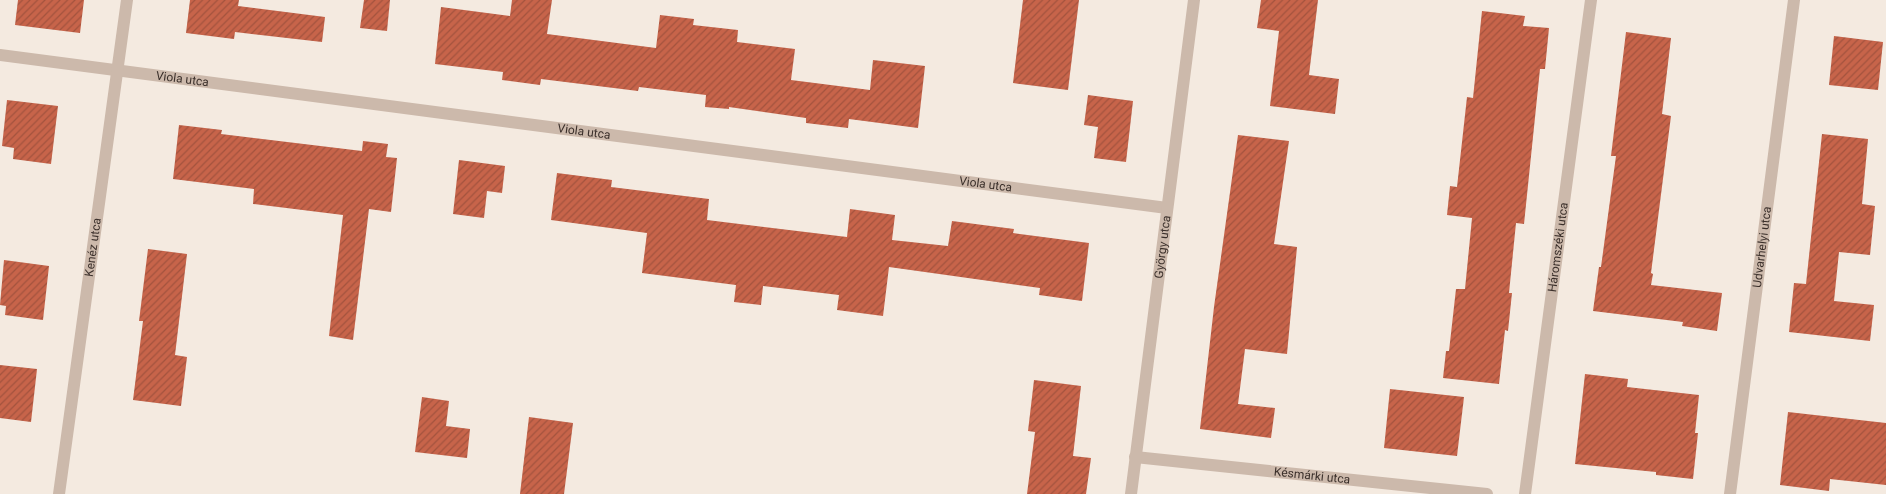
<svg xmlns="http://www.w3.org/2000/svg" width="1886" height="494" viewBox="0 0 1886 494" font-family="Roboto,sans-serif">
<defs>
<pattern id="building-hatch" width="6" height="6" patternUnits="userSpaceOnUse" patternTransform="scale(1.25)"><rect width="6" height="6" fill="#c7644a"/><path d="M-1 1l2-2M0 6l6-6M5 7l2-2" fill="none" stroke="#a3533e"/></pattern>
</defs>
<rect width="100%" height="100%" fill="#f4eae0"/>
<g fill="url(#building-hatch)">
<polygon points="18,0 84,0 80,33 15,25"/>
<polygon points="190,0 239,0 238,6 325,17 322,42 235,32 234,39 186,33"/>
<polygon points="364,0 390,0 387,31 360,28"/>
<polygon points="512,0 552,0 547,34 656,48 660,15 694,19 693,25 738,30 737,42 795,49 791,80 870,90 873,60 925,66 918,128 849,119 848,128 806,123 806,118 729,107 729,109 705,107 706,95 639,87 638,91 541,79 540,85 502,80 503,72 435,64 441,7 510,16"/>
<polygon points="1023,0 1079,0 1068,90 1013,83"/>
<polygon points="1261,0 1318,0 1309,75 1339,79 1335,114 1270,106 1279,31 1257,28"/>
<polygon points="1482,11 1525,16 1523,26 1549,28 1545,69 1540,69 1524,224 1516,223 1509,293 1512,293 1508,331 1505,330 1499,384 1443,378 1446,351 1449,351 1456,289 1465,289 1472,218 1447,215 1450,186 1457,187 1467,97 1473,98"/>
<polygon points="1626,32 1671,38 1662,114 1671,116 1651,273 1653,274 1651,285 1722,293 1717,331 1682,326 1683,322 1593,311 1599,267 1601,267 1616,156 1611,156"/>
<polygon points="1834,36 1883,42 1878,90 1829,85"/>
<polygon points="1088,95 1133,101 1126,162 1094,158 1098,127 1084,125"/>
<polygon points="7,100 58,106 51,164 13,159 14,148 2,146"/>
<polygon points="179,125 222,130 221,134 362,151 363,141 388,144 386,157 397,158 391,212 369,209 353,340 329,336 343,215 253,204 254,189 173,179"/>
<polygon points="1822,134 1868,139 1862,204 1875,206 1870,255 1839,252 1834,301 1874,305 1870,341 1789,332 1794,283 1806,284"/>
<polygon points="1238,135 1289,141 1274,244 1297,247 1287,354 1245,349 1238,404 1275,408 1271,438 1200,429 1214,307"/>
<polygon points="459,160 505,166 502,193 487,191 484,218 453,214"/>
<polygon points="557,173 612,180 611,187 709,199 707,220 847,237 850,209 895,215 892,240 948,246 952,221 1014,229 1013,233 1089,243 1082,301 1039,295 1040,288 889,267 883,316 837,310 839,295 763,286 761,305 734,302 736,285 642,273 647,233 551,220"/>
<polygon points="148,249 187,254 175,355 187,357 181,406 133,400 143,321 139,321"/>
<polygon points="4,260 49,266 43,320 5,315 6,306 0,305"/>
<polygon points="0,365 37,369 31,422 0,418"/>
<polygon points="1585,374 1628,379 1627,387 1699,395 1695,433 1698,433 1693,479 1656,475 1656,472 1575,464"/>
<polygon points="1034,380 1081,386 1073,456 1091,458 1086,494 1027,494 1035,432 1028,431"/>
<polygon points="1390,389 1464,397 1457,456 1384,448"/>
<polygon points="422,397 449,401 446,426 470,429 467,458 415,452"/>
<polygon points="1788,412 1886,423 1886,485 1830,479 1829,491 1780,485"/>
<polygon points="529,417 573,423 564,494 520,494"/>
</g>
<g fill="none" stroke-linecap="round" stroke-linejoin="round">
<g stroke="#ccb9ab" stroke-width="12">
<path id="s1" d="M0 55 1167 208"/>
<path id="s2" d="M1135 457 1487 494"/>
<path id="s3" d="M59 494 127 0"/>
<path id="s4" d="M1525 494 1591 0"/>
<path id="s5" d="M1730 494 1794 0"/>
</g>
<path stroke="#ccb9ab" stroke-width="12" id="s6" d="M1131 494 1194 0"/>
</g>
<g text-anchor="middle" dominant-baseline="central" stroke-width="5" stroke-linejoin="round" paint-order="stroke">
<g font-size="12" fill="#3a2f2a" stroke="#fbf4ed">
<text stroke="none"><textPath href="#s1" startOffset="184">Viola utca</textPath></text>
<text stroke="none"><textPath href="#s1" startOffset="589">Viola utca</textPath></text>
<text stroke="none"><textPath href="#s1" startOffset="994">Viola utca</textPath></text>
<text stroke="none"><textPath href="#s3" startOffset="249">Kenéz utca</textPath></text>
<text stroke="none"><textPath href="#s6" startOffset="249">György utca</textPath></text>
<text stroke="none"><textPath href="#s4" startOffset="249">Háromszéki utca</textPath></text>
<text stroke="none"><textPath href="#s5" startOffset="249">Udvarhelyi utca</textPath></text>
<text stroke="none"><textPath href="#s2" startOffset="178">Késmárki utca</textPath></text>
</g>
</g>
</svg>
